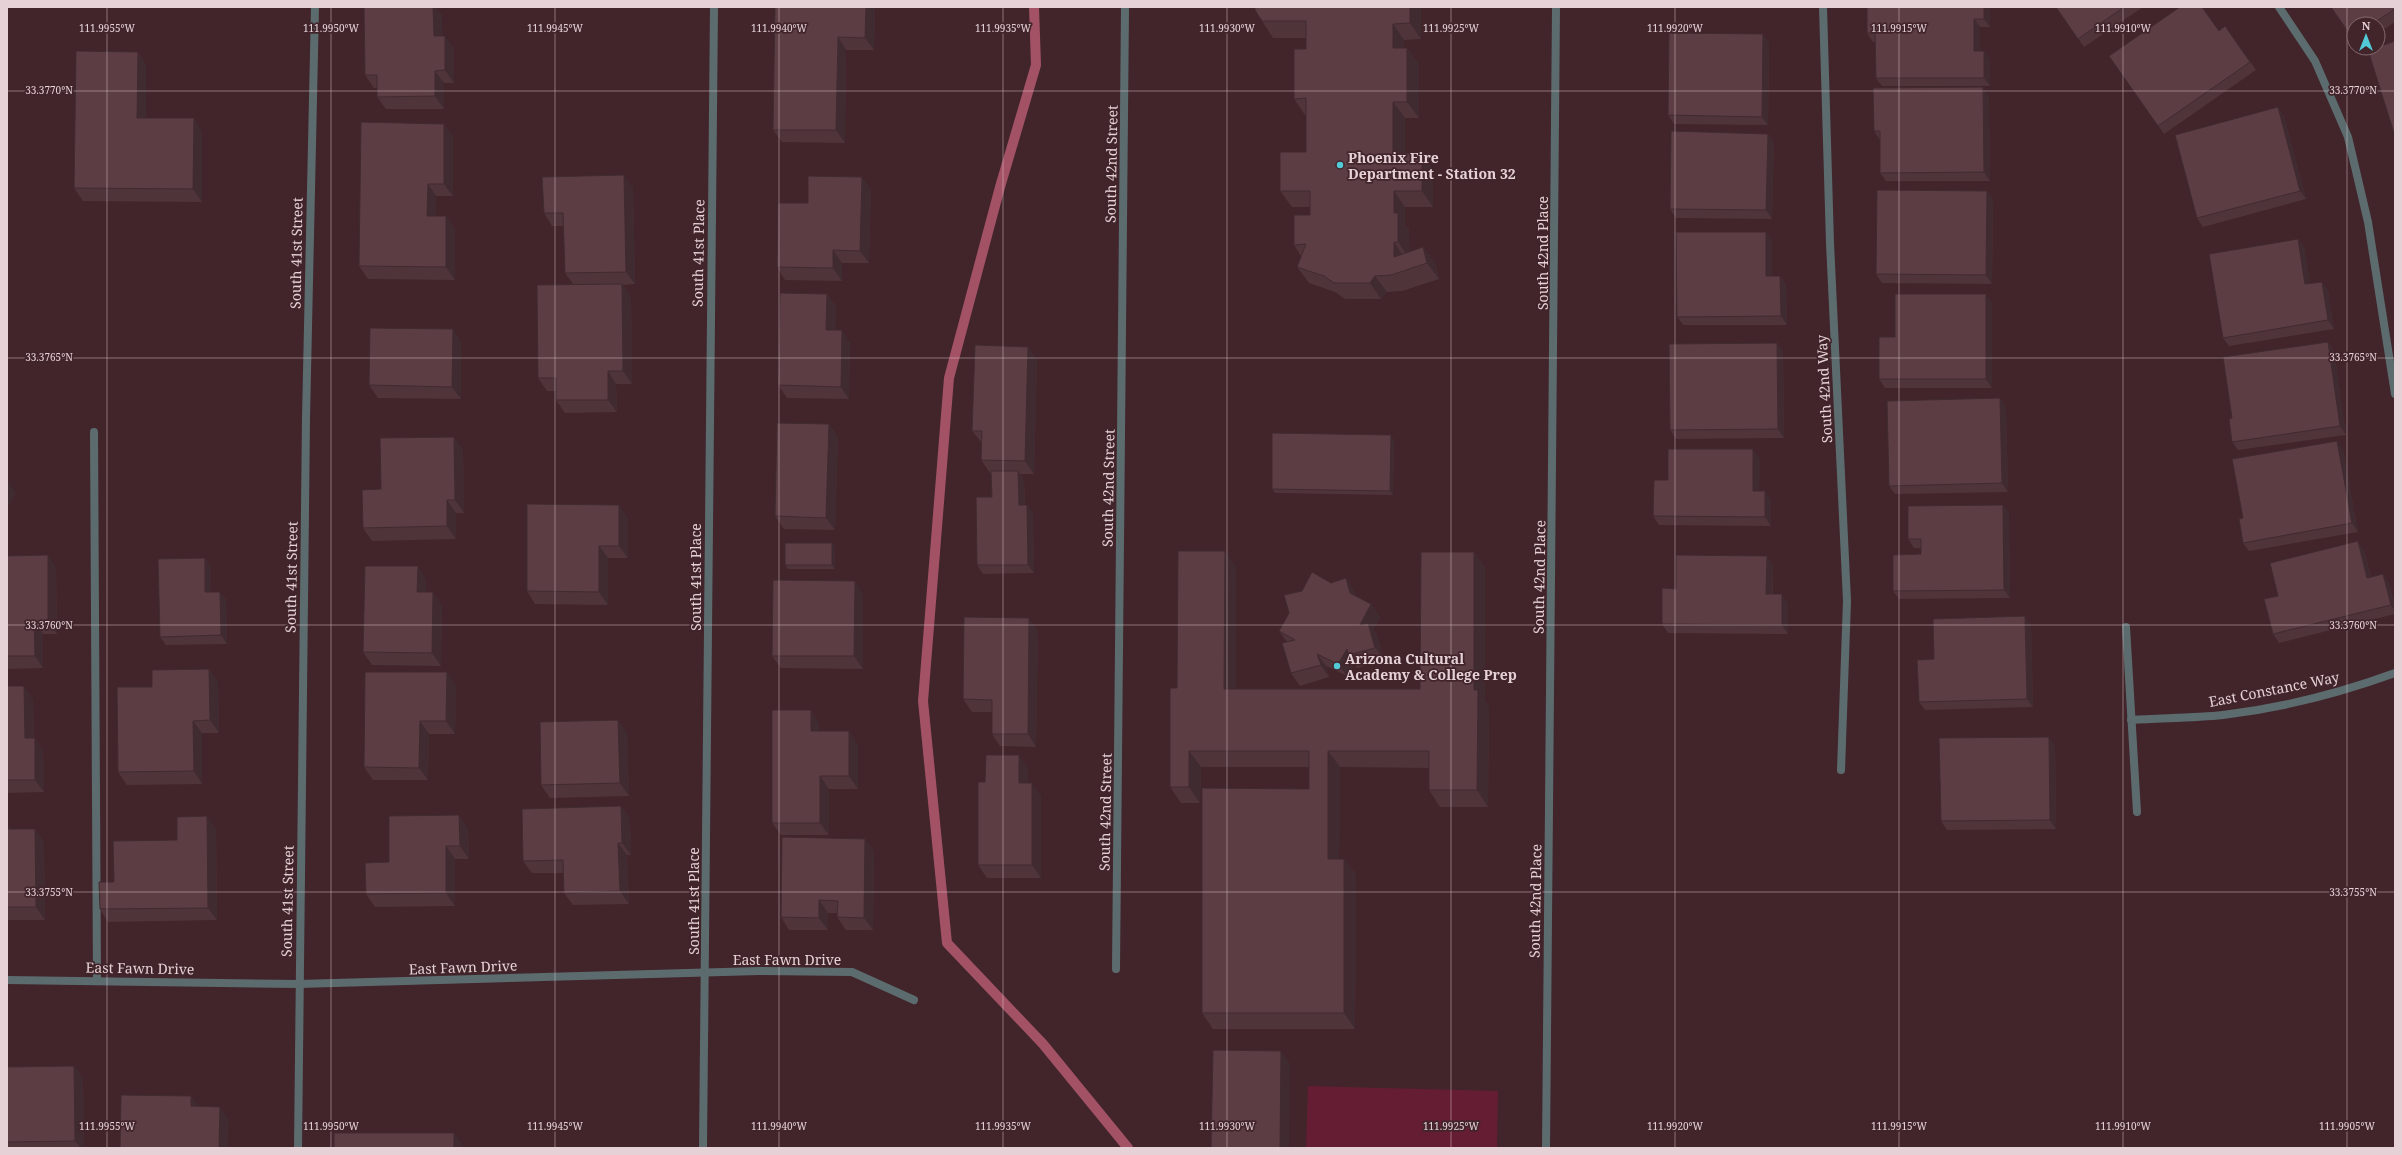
<svg xmlns="http://www.w3.org/2000/svg" width="2402" height="1155" viewBox="0 0 2402 1155" font-family="'Noto Serif',serif">
<rect width="100%" height="100%" fill="#41252b"/>
<polygon fill="#641d33" points="1308,1086 1498,1091 1497,1148 1306,1148"/>
<g fill="none" stroke-linecap="round" stroke-linejoin="round">
<polyline stroke="#a35266" stroke-width="10" points="1034,7 1036,65 1000,187 949,378 923,701 947,943 1043,1044 1128,1148"/>
<polyline stroke="#5c6c6e" stroke-width="8" points="94,432 97,980"/>
<g stroke="#5c6c6e" stroke-width="8">
<polyline points="1823,7 1830,243 1847,601 1841,770"/>
<polyline points="2279,7 2315,61 2348,137 2368,222 2395,394"/>
<polyline points="2126,627 2137,812"/>
<path d="M2131 720C2162 718 2193 718 2223 715 2281 708 2340 693 2395 673"/>
<polyline points="1116,969 1125,7"/>
<polyline points="7,980 299,984 759,971 852,972 914,1000"/>
<polyline points="298,1148 306,418 315,7"/>
<polyline points="703,1148 714,7"/>
<polyline points="1546,1148 1556,7"/>
</g>
</g>
<g fill="#4f343a">
<polygon points="775,7 875,7 874,50 846,50 845,143 782,142 773,130"/>
<polygon points="1421,7 1421,39 1404,40 1404,48 1407,48 1419,64 1419,118 1405,118 1405,153 1433,169 1433,207 1405,207 1405,224 1409,229 1409,252 1423,247 1435,263 1439,279 1402,291 1387,292 1381,299 1345,299 1335,292 1309,283 1297,267 1301,256 1294,245 1310,215 1310,207 1292,207 1280,191 1306,152 1306,115 1305,115 1294,99 1306,49 1306,38 1273,38 1262,21"/>
<polygon points="1990,7 1990,27 1980,27 1980,51 1990,59 1990,86 1882,86 1876,78 1875,42 1873,42 1867,33"/>
<polygon points="2056,7 2143,7 2084,47"/>
<polygon points="2331,7 2395,7 2395,22 2378,33 2378,24 2354,24 2354,41"/>
<polygon points="442,15 442,36 454,48 454,83 444,83 444,109 386,109 377,97 377,88 374,88 365,75"/>
<polygon points="2225,26 2256,70 2164,134 2109,56 2219,31"/>
<polygon points="1769,43 1768,125 1674,124 1668,115"/>
<polygon points="138,52 146,65 146,118 202,131 202,202 83,201 74,188"/>
<polygon points="1983,87 1989,96 1990,181 1886,181 1880,173 1880,140 1874,131"/>
<polygon points="2284,116 2306,199 2203,227 2197,218"/>
<polygon points="1768,134 1774,142 1772,219 1676,218 1670,209"/>
<polygon points="453,136 453,196 436,196 436,216 446,216 455,229 455,280 368,279 359,266"/>
<polygon points="633,188 635,284 623,285 631,297 632,384 616,384 617,412 565,413 556,400 556,391 547,391 538,378 573,284 565,273 564,226 552,226 544,213"/>
<polygon points="871,189 869,263 842,263 842,281 785,280 777,267 808,203"/>
<polygon points="1987,191 1993,199 1992,284 1882,283 1876,274"/>
<polygon points="2298,239 2304,247 2310,283 2328,290 2334,329 2229,346 2223,338"/>
<polygon points="1772,240 1772,276 1780,276 1786,284 1787,325 1683,325 1677,317"/>
<polygon points="1992,303 1992,388 1885,388 1879,379 1895,337"/>
<polygon points="836,306 835,330 850,343 849,399 787,398 778,385"/>
<polygon points="461,342 461,399 378,398 369,385"/>
<polygon points="2328,342 2334,351 2346,435 2238,450 2232,442 2232,418"/>
<polygon points="1777,343 1783,352 1784,438 1676,439 1670,430"/>
<polygon points="1028,347 1037,360 1034,474 1020,474 1024,480 1025,505 1027,505 1033,513 1034,573 983,574 977,565 992,497 991,473 990,473 981,460 982,443 972,431"/>
<polygon points="2000,398 2006,407 2008,492 1895,494 1889,486"/>
<polygon points="829,424 838,437 835,530 784,529 775,516"/>
<polygon points="1394,440 1393,495 1275,493 1272,489"/>
<polygon points="463,449 464,513 456,513 456,539 372,541 363,528 381,489"/>
<polygon points="2343,449 2358,532 2249,551 2243,543 2243,518"/>
<polygon points="1760,458 1759,491 1771,500 1771,526 1659,525 1653,516"/>
<polygon points="2003,505 2009,513 2010,598 1899,599 1893,591 1921,554 1921,548 1914,548 1908,539"/>
<polygon points="628,518 628,558 608,558 608,605 535,604 527,591"/>
<polygon points="832,543 835,547 835,569 788,569 785,565"/>
<polygon points="2364,550 2371,577 2383,574 2389,583 2395,607 2395,614 2279,643 2273,634 2278,596"/>
<polygon points="1474,552 1485,568 1485,700 1489,706 1488,807 1440,807 1429,790 1429,768 1340,767 1339,859 1344,859 1356,875 1355,1029 1213,1029 1202,1013 1309,789 1309,767 1201,767 1200,803 1181,803 1170,787 1177,688 1236,567 1236,689 1420,689"/>
<polygon points="7,556 56,568 57,634 43,634 43,668 7,669"/>
<polygon points="205,558 211,567 211,592 220,592 226,600 227,644 166,645 160,637"/>
<polygon points="1773,565 1773,594 1788,603 1788,634 1668,633 1662,624 1676,589"/>
<polygon points="1346,578 1354,591 1356,596 1371,604 1380,617 1373,630 1377,635 1384,660 1357,668 1354,664 1347,676 1326,666 1329,677 1300,686 1291,673 1287,642 1279,631 1331,583"/>
<polygon points="426,579 426,592 442,605 441,666 372,665 363,652"/>
<polygon points="863,594 863,669 781,668 772,656"/>
<polygon points="2031,625 2033,707 1925,710 1919,702"/>
<polygon points="1038,631 1036,747 1000,746 992,734 992,712 972,712 963,699"/>
<polygon points="209,669 218,682 219,733 202,733 202,784 127,785 118,772 152,687"/>
<polygon points="456,685 455,734 429,734 428,780 373,780 364,767"/>
<polygon points="7,686 33,699 34,738 35,738 43,751 44,792 7,793"/>
<polygon points="819,723 819,731 858,744 858,789 829,789 829,835 781,835 772,823"/>
<polygon points="627,733 629,796 550,798 541,785"/>
<polygon points="2055,745 2056,829 1947,830 1941,821"/>
<polygon points="1028,768 1028,783 1041,796 1041,878 987,878 978,865 985,782"/>
<polygon points="621,806 630,819 631,855 627,855 629,904 573,905 564,893 563,873 532,873 523,861"/>
<polygon points="7,824 10,828 10,829 35,829 44,842 45,920 7,920"/>
<polygon points="468,828 469,859 455,859 455,906 375,907 366,894 389,862"/>
<polygon points="216,829 217,920 108,922 100,909 114,882 177,840"/>
<polygon points="865,839 874,851 873,930 846,930 837,917 837,913 828,913 828,930 789,930 781,917"/>
<polygon points="74,1066 83,1078 84,1148 7,1148 7,1067"/>
</g>
<g fill="#402b30">
<polygon points="433,7 436,7 442,15 443,49 434,36"/>
<polygon points="866,7 875,7 874,50 865,38"/>
<polygon points="1410,7 1421,7 1421,39 1410,23"/>
<polygon points="1984,7 1990,7 1990,27 1984,19"/>
<polygon points="1974,19 1980,27 1980,59 1974,51"/>
<polygon points="1393,24 1404,40 1405,64 1393,48"/>
<polygon points="1763,34 1769,43 1768,125 1762,117"/>
<polygon points="445,36 454,48 454,83 445,70"/>
<polygon points="838,37 846,50 845,143 836,130"/>
<polygon points="1407,48 1419,64 1419,118 1407,102"/>
<polygon points="1984,51 1990,59 1990,86 1984,78"/>
<polygon points="138,52 146,65 146,130 137,118"/>
<polygon points="435,71 444,83 444,109 435,96"/>
<polygon points="1983,87 1989,96 1990,181 1984,172"/>
<polygon points="1393,102 1405,118 1405,169 1393,153"/>
<polygon points="2278,107 2284,116 2306,199 2300,191"/>
<polygon points="194,118 202,131 202,202 193,189"/>
<polygon points="444,124 453,136 453,196 444,184"/>
<polygon points="1768,134 1774,142 1772,219 1766,210"/>
<polygon points="1422,153 1433,169 1433,207 1422,191"/>
<polygon points="624,175 633,188 635,284 626,272"/>
<polygon points="862,177 871,189 869,263 860,251"/>
<polygon points="428,184 436,196 436,228 427,216"/>
<polygon points="1394,191 1405,207 1405,224 1409,229 1410,259 1398,242 1394,213"/>
<polygon points="1987,191 1993,199 1992,284 1986,275"/>
<polygon points="446,216 455,229 455,280 446,267"/>
<polygon points="1766,232 1772,240 1772,284 1766,276"/>
<polygon points="2298,239 2304,247 2312,293 2305,284"/>
<polygon points="1394,242 1405,259 1394,257"/>
<polygon points="1423,247 1435,263 1439,279 1427,263"/>
<polygon points="833,250 842,263 842,281 833,268"/>
<polygon points="1375,276 1387,292 1381,299 1370,283"/>
<polygon points="1780,276 1786,284 1787,325 1781,316"/>
<polygon points="2322,282 2328,290 2334,329 2328,320"/>
<polygon points="622,284 631,297 632,384 623,371"/>
<polygon points="827,294 836,306 835,343 826,330"/>
<polygon points="1986,294 1992,303 1992,388 1986,379"/>
<polygon points="453,329 461,342 461,399 452,387"/>
<polygon points="842,330 850,343 849,399 841,387"/>
<polygon points="2328,342 2334,351 2346,435 2340,426"/>
<polygon points="1777,343 1783,352 1784,438 1778,429"/>
<polygon points="1028,347 1037,360 1034,474 1025,461"/>
<polygon points="608,371 616,384 617,412 608,400"/>
<polygon points="2000,398 2006,407 2008,492 2002,483"/>
<polygon points="829,424 838,437 835,530 826,518"/>
<polygon points="1391,435 1394,440 1393,495 1390,491"/>
<polygon points="454,437 463,449 464,513 455,500"/>
<polygon points="2337,441 2343,449 2358,532 2352,523"/>
<polygon points="1753,449 1760,458 1759,500 1753,491"/>
<polygon points="1018,471 1024,480 1025,513 1019,505"/>
<polygon points="7,480 16,493 7,509"/>
<polygon points="1765,491 1771,500 1771,526 1765,517"/>
<polygon points="447,500 456,513 456,539 447,526"/>
<polygon points="619,505 628,518 628,558 619,546"/>
<polygon points="1027,505 1033,513 1034,573 1028,565"/>
<polygon points="2003,505 2009,513 2010,598 2004,590"/>
<polygon points="2358,541 2364,550 2373,587 2367,578"/>
<polygon points="832,543 835,547 835,569 832,565"/>
<polygon points="599,546 608,558 608,605 599,592"/>
<polygon points="1225,551 1236,567 1236,705 1224,689"/>
<polygon points="1474,552 1485,568 1485,700 1489,706 1488,807 1477,790 1474,690"/>
<polygon points="48,555 56,568 57,634 48,621"/>
<polygon points="1767,556 1773,565 1772,603 1766,594"/>
<polygon points="205,558 211,567 211,601 205,592"/>
<polygon points="418,566 426,579 426,604 417,592"/>
<polygon points="2383,574 2389,583 2395,607 2395,611 2391,605"/>
<polygon points="1346,578 1354,591 1358,605 1350,593"/>
<polygon points="855,581 863,594 863,669 854,656"/>
<polygon points="220,592 226,600 227,644 221,635"/>
<polygon points="433,592 442,605 441,666 432,653"/>
<polygon points="1782,594 1788,603 1788,634 1782,625"/>
<polygon points="1371,604 1380,617 1373,630 1377,635 1384,660 1360,625"/>
<polygon points="2025,616 2031,625 2033,707 2027,699"/>
<polygon points="1029,618 1038,631 1036,747 1028,734"/>
<polygon points="34,621 43,634 43,668 35,656"/>
<polygon points="1347,649 1348,655 1354,664 1347,676 1338,664"/>
<polygon points="1317,654 1326,666 1329,677 1321,665"/>
<polygon points="209,669 218,682 219,733 210,720"/>
<polygon points="447,672 456,685 455,734 446,721"/>
<polygon points="24,686 33,699 34,751 25,738"/>
<polygon points="811,710 819,723 819,744 811,731"/>
<polygon points="618,720 627,733 629,796 620,783"/>
<polygon points="193,721 202,733 202,784 194,771"/>
<polygon points="420,721 429,734 428,780 419,768"/>
<polygon points="849,731 858,744 858,789 849,776"/>
<polygon points="2049,737 2055,745 2056,829 2050,820"/>
<polygon points="35,738 43,751 44,792 35,780"/>
<polygon points="1189,751 1201,767 1200,803 1189,787"/>
<polygon points="1328,751 1340,767 1339,875 1328,859"/>
<polygon points="1019,755 1028,768 1028,795 1019,783"/>
<polygon points="820,776 829,789 829,835 820,823"/>
<polygon points="1032,783 1041,796 1041,878 1032,865"/>
<polygon points="621,806 630,819 631,855 622,843"/>
<polygon points="459,815 468,828 469,859 460,846"/>
<polygon points="207,816 216,829 217,920 208,908"/>
<polygon points="7,824 10,828 9,842 7,838"/>
<polygon points="35,829 44,842 45,920 36,907"/>
<polygon points="865,839 874,851 873,930 864,918"/>
<polygon points="618,843 627,855 629,904 620,891"/>
<polygon points="446,846 455,859 455,906 446,893"/>
<polygon points="1344,859 1356,875 1355,1029 1344,1013"/>
<polygon points="819,900 828,913 828,930 819,918"/>
<polygon points="1281,1051 1290,1064 1289,1148 1280,1148"/>
<polygon points="74,1066 83,1078 84,1148 81,1148 75,1141"/>
<polygon points="191,1096 200,1108 191,1106"/>
<polygon points="220,1107 229,1120 228,1148 219,1148"/>
<polygon points="454,1133 463,1145 463,1148 454,1148"/>
</g>
<g fill="#5c3d44" stroke="#402b30">
<polygon points="364,7 433,7 434,36 445,36 445,70 435,71 435,96 377,97 377,75 365,75"/>
<polygon points="775,7 866,7 865,38 838,37 836,130 773,130"/>
<polygon points="1255,7 1410,7 1410,23 1393,24 1393,48 1407,48 1407,102 1393,102 1393,153 1422,153 1422,191 1394,191 1394,213 1398,213 1398,242 1394,242 1394,257 1423,247 1427,263 1391,275 1375,276 1370,283 1334,283 1324,276 1297,267 1306,244 1294,245 1294,215 1310,215 1310,191 1280,191 1280,152 1306,152 1306,98 1294,99 1294,49 1306,49 1306,21 1262,21 1255,10"/>
<polygon points="1867,7 1984,7 1984,19 1974,19 1974,51 1984,51 1984,78 1876,78 1875,33 1867,33"/>
<polygon points="2056,7 2124,7 2078,39"/>
<polygon points="2180,7 2202,7 2219,31 2225,26 2250,62 2158,126 2109,56"/>
<polygon points="2331,7 2395,7 2395,9 2372,24 2354,24 2354,36 2352,37"/>
<polygon points="1669,33 1763,34 1762,117 1668,115"/>
<polygon points="2395,41 2395,133 2394,133 2368,50 2373,48 2378,48 2378,47"/>
<polygon points="76,51 138,52 137,118 194,118 193,189 74,188"/>
<polygon points="1983,87 1984,172 1880,173 1880,131 1874,131 1873,88"/>
<polygon points="2278,107 2300,191 2197,218 2175,135"/>
<polygon points="361,122 444,124 444,184 428,184 427,216 446,216 446,267 359,266"/>
<polygon points="1671,131 1768,134 1766,210 1670,209"/>
<polygon points="624,175 626,272 565,273 563,213 544,213 542,177"/>
<polygon points="808,176 862,177 860,251 833,250 833,268 777,267 778,203 808,203"/>
<polygon points="1877,190 1987,191 1986,275 1876,274"/>
<polygon points="1676,232 1766,232 1766,276 1780,276 1781,316 1677,317"/>
<polygon points="2298,239 2305,284 2322,282 2328,320 2223,338 2209,254"/>
<polygon points="622,284 623,371 608,371 608,400 556,400 556,378 538,378 537,285"/>
<polygon points="780,293 827,294 826,330 842,330 841,387 778,385"/>
<polygon points="1895,294 1986,294 1986,379 1879,379 1879,337 1895,337"/>
<polygon points="370,328 453,329 452,387 369,385"/>
<polygon points="2328,342 2340,426 2232,442 2229,419 2232,418 2223,357"/>
<polygon points="1777,343 1778,429 1670,430 1669,344"/>
<polygon points="975,345 1028,347 1025,461 981,460 982,431 972,431"/>
<polygon points="2000,398 2002,483 1889,486 1887,401"/>
<polygon points="777,423 829,424 826,518 775,516"/>
<polygon points="1272,433 1391,435 1390,491 1272,489"/>
<polygon points="454,437 455,500 447,500 447,526 363,528 362,490 381,489 380,438"/>
<polygon points="2337,441 2352,523 2243,543 2239,519 2243,518 2232,459"/>
<polygon points="1668,449 1753,449 1753,491 1765,491 1765,517 1653,516 1654,480 1668,480"/>
<polygon points="991,471 1018,471 1019,505 1027,505 1028,565 977,565 976,497 992,497"/>
<polygon points="527,504 619,505 619,546 599,546 599,592 527,591"/>
<polygon points="2003,505 2004,590 1893,591 1893,555 1921,554 1921,539 1908,539 1908,506"/>
<polygon points="2358,541 2367,578 2383,574 2391,605 2273,634 2264,599 2278,596 2270,563"/>
<rect x="785" y="543" width="47" height="22"/>
<polygon points="1178,551 1225,551 1224,689 1420,689 1421,552 1474,552 1474,690 1478,690 1477,790 1429,790 1429,751 1328,751 1328,859 1344,859 1344,1013 1202,1013 1202,788 1309,789 1309,751 1189,751 1189,787 1170,787 1170,688 1177,688"/>
<polygon points="48,555 48,621 34,621 35,656 7,656 7,556"/>
<polygon points="1676,555 1767,556 1766,594 1782,594 1782,625 1662,624 1662,588 1676,589"/>
<polygon points="205,558 205,592 220,592 221,635 160,637 158,559"/>
<polygon points="365,566 418,566 417,592 433,592 432,653 363,652"/>
<polygon points="1312,572 1331,583 1346,578 1350,593 1371,604 1360,625 1368,623 1375,648 1348,655 1347,649 1338,664 1317,654 1321,665 1291,673 1282,643 1295,640 1279,631 1289,613 1284,595 1302,591"/>
<polygon points="773,580 855,581 854,656 772,656"/>
<polygon points="2025,616 2027,699 1919,702 1917,660 1934,659 1933,619"/>
<polygon points="964,617 1029,618 1028,734 992,734 992,700 963,699"/>
<polygon points="209,669 210,720 193,721 194,771 118,772 117,687 152,687 152,670"/>
<polygon points="365,672 447,672 446,721 420,721 419,768 364,767"/>
<polygon points="7,686 24,686 25,738 35,738 35,780 7,780"/>
<polygon points="772,710 811,710 811,731 849,731 849,776 820,776 820,823 772,823"/>
<polygon points="618,720 620,783 541,785 540,722"/>
<polygon points="2049,737 2050,820 1941,821 1939,738"/>
<polygon points="986,755 1019,755 1019,783 1032,783 1032,865 978,865 978,782 985,782"/>
<polygon points="621,806 622,843 618,843 620,891 564,893 563,860 523,861 522,809"/>
<polygon points="459,815 460,846 446,846 446,893 366,894 365,863 389,862 389,816"/>
<polygon points="207,816 208,908 100,909 99,882 114,882 113,841 177,840 177,817"/>
<polygon points="7,829 35,829 36,907 7,907"/>
<polygon points="782,837 865,839 864,918 837,917 838,901 819,900 819,918 781,917"/>
<polygon points="1213,1050 1281,1051 1280,1148 1211,1148"/>
<polygon points="74,1066 75,1141 7,1142 7,1067"/>
<polygon points="121,1095 191,1096 191,1106 220,1107 219,1148 120,1148"/>
<rect x="334" y="1133" width="120" height="15"/>
</g>
<path fill="none" stroke="#e6d2d6" stroke-width="1" stroke-opacity="0.45" d="M107 7V1148M331 7V1148M555 7V1148M779 7V1148M1003 7V1148M1227 7V1148M1451 7V1148M1675 7V1148M1899 7V1148M2123 7V1148M2347 7V1148M7 91H2395M7 358H2395M7 625H2395M7 892H2395"/>
<g fill="#52cbd7" stroke="#41252b" stroke-width="1.5">
<circle cx="1340" cy="165" r="4"/>
<circle cx="1337" cy="666" r="4"/>
</g>
<g text-anchor="middle" dominant-baseline="central" stroke-width="3.5" stroke-linejoin="round" paint-order="stroke">
<g font-size="14" font-weight="bold" fill="#e6d2d6" stroke="#41252b" text-anchor="start">
<text x="1348" y="157">Phoenix Fire<tspan x="1348" dy="16">Department - Station 32</tspan></text>
<text x="1345" y="658">Arizona Cultural<tspan x="1345" dy="16">Academy &amp; College Prep</tspan></text>
</g>
<g font-size="14" fill="#e6d2d6" stroke="#41252b">
<text transform="translate(1111 164) rotate(-89)">South 42nd Street</text>
<text transform="translate(296 253) rotate(-89)">South 41st Street</text>
<text transform="translate(698 253) rotate(-89)">South 41st Place</text>
<text transform="translate(1542 253) rotate(-90)">South 42nd Place</text>
<text transform="translate(1824 389) rotate(-93)">South 42nd Way</text>
<text transform="translate(1108 488) rotate(-89)">South 42nd Street</text>
<text transform="translate(291 577) rotate(-89)">South 41st Street</text>
<text transform="translate(695 577) rotate(-90)">South 41st Place</text>
<text transform="translate(1539 577) rotate(-89)">South 42nd Place</text>
<text transform="translate(2274 689) rotate(-11)">East Constance Way</text>
<text transform="translate(1105 812) rotate(-89)">South 42nd Street</text>
<text transform="translate(287 901) rotate(-89)">South 41st Street</text>
<text transform="translate(693 901) rotate(-90)">South 41st Place</text>
<text transform="translate(1535 901) rotate(-89)">South 42nd Place</text>
<text x="787" y="959">East Fawn Drive</text>
<text transform="translate(463 967) rotate(-2)">East Fawn Drive</text>
<text transform="translate(140 968) rotate(1)">East Fawn Drive</text>
</g>
</g>
<g font-size="10" text-anchor="middle" fill="#e6d2d6" stroke="#41252b" stroke-width="3.5" stroke-linejoin="round" paint-order="stroke">
<text x="107" y="32">111.9955°W</text>
<text x="331" y="32">111.9950°W</text>
<text x="555" y="32">111.9945°W</text>
<text x="779" y="32">111.9940°W</text>
<text x="1003" y="32">111.9935°W</text>
<text x="1227" y="32">111.9930°W</text>
<text x="1451" y="32">111.9925°W</text>
<text x="1675" y="32">111.9920°W</text>
<text x="1899" y="32">111.9915°W</text>
<text x="2123" y="32">111.9910°W</text>
<text x="49" y="94">33.3770°N</text>
<text x="2353" y="94">33.3770°N</text>
<text x="49" y="361">33.3765°N</text>
<text x="2353" y="361">33.3765°N</text>
<text x="49" y="629">33.3760°N</text>
<text x="2353" y="629">33.3760°N</text>
<text x="49" y="896">33.3755°N</text>
<text x="2353" y="896">33.3755°N</text>
<text x="107" y="1130">111.9955°W</text>
<text x="331" y="1130">111.9950°W</text>
<text x="555" y="1130">111.9945°W</text>
<text x="779" y="1130">111.9940°W</text>
<text x="1003" y="1130">111.9935°W</text>
<text x="1227" y="1130">111.9930°W</text>
<text x="1451" y="1130">111.9925°W</text>
<text x="1675" y="1130">111.9920°W</text>
<text x="1899" y="1130">111.9915°W</text>
<text x="2123" y="1130">111.9910°W</text>
<text x="2347" y="1130">111.9905°W</text>
</g>
<rect width="2402" height="1155" fill="none" stroke="#e6d2d6" stroke-width="16"/>
<g transform="translate(2366 36)"><circle r="19" fill="#41252b" stroke="#836a6f"/>
<path d="M0-3L7 15L0 10L-7 15Z" fill="#52cbd7"/>
<text y="-6" font-size="11" font-weight="bold" text-anchor="middle" fill="#e6d2d6">N</text>
</g>
</svg>
